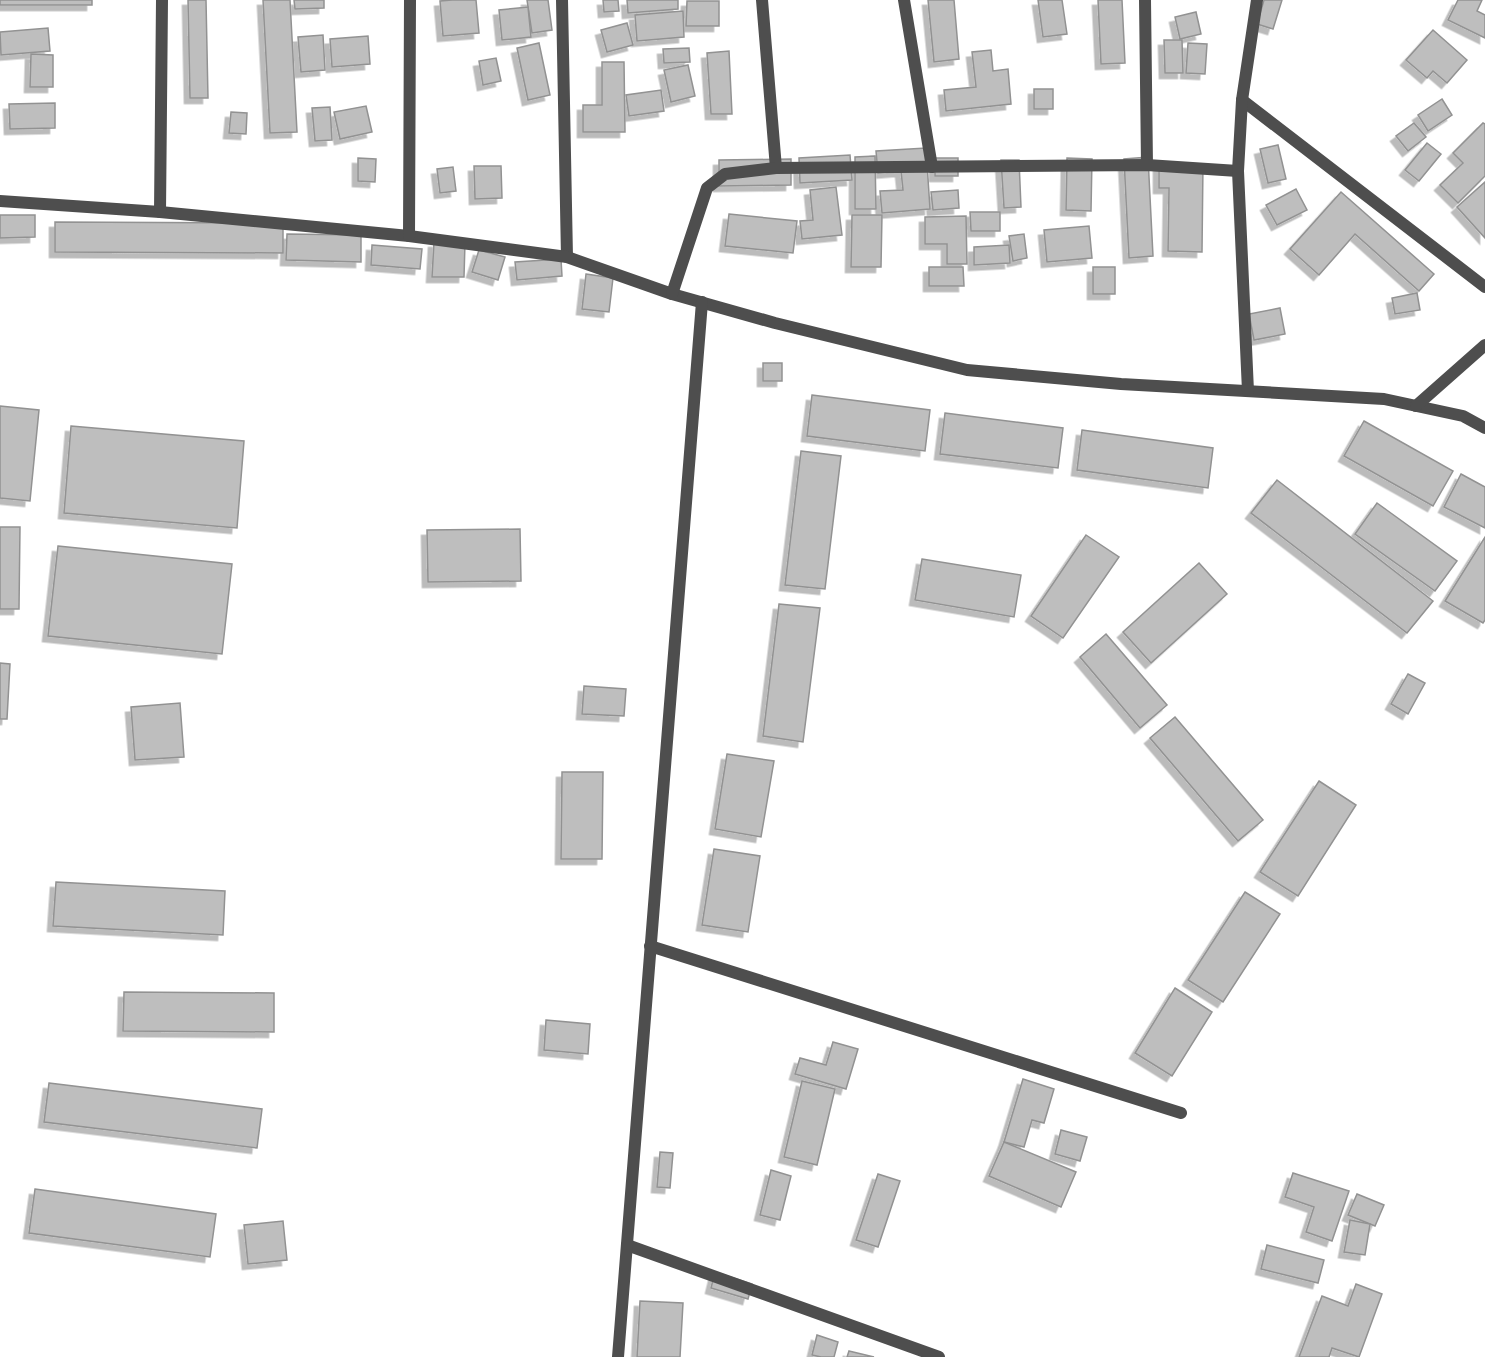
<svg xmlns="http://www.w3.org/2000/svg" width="1485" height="1357" viewBox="0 0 1485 1357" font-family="'DM Sans',sans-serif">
<defs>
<filter id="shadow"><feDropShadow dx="-5.5" dy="5.5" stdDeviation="0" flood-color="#0004"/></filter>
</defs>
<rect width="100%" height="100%" fill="#fff"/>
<g fill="#bebebe" stroke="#929292" stroke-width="1.5" filter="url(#shadow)">
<rect x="0" y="0" width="92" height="5"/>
<polygon points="188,0 206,0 208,98 190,98"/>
<polygon points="263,0 290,0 297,132 270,133"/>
<polygon points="294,0 324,0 324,8 295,9"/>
<polygon points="452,0 476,0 479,33 443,36 440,1"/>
<polygon points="527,0 548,0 552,30 532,33"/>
<polygon points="603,0 618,0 619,11 604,12"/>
<polygon points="627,0 678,0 678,9 628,13"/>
<polygon points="928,0 954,0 959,59 934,62"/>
<polygon points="1038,0 1062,0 1067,34 1043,37"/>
<polygon points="1098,0 1122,0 1125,63 1101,64"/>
<polygon points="1264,0 1282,0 1273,29 1257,24"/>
<polygon points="1458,0 1482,0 1477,11 1485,15 1485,38 1448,20"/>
<polygon points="687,1 719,1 719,26 686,26"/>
<polygon points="528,7 531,37 502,40 499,10"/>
<polygon points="683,11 684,37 637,41 635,15"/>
<polygon points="1196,12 1201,34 1180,39 1175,17"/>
<polygon points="627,23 633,45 607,52 601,30"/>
<polygon points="48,28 50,51 1,55 0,32"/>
<polygon points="1433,30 1467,60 1447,83 1433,71 1427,78 1406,60"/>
<polygon points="323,35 325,70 301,72 298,37"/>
<polygon points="368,36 370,64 332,67 330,39"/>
<polygon points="1164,40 1182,40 1183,73 1165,73"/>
<polygon points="539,43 550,95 528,100 517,48"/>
<polygon points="1188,43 1207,44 1205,74 1186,73"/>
<polygon points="689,48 690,62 664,63 663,49"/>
<polygon points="991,50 993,71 1008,69 1011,104 946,111 944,90 976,87 972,52"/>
<polygon points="729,51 732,114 711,114 707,53"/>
<polygon points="31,54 53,55 53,87 30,87"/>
<polygon points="496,58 501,81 483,85 479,61"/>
<polygon points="602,62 624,62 625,132 583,132 583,105 602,105"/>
<polygon points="688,65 695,96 671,102 664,70"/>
<rect x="1034" y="89" width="19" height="20"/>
<polygon points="661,90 664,111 629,116 626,95"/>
<polygon points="1442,99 1452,115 1428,131 1418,115"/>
<polygon points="55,103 55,128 10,129 9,104"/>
<polygon points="366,106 372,132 340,139 334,112"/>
<polygon points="330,107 332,140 315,141 312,108"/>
<polygon points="231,112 247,113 246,134 229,133"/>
<polygon points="1414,123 1426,137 1408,151 1396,136"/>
<polygon points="1483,123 1485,124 1485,176 1458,203 1440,185 1463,163 1453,153"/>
<polygon points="1427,143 1441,154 1419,181 1405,170"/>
<polygon points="1278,145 1286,179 1268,183 1260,149"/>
<polygon points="926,148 930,209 882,213 880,191 903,190 901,171 878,173 876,151"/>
<polygon points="850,155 852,180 800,183 799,158"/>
<polygon points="875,156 876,209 855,209 855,157"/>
<polygon points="1148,157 1153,256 1129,258 1124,159"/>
<polygon points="358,158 376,159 375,182 358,181"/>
<rect x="935" y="158" width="23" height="18"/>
<polygon points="1067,158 1092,159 1091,211 1066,210"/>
<polygon points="791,159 791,185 719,186 719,160"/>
<polygon points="1001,160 1019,160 1021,207 1004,208"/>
<polygon points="1159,164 1203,164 1202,252 1168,251 1169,188 1159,188"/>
<polygon points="474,166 501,166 502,198 475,199"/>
<polygon points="453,167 456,191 440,193 437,169"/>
<polygon points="1485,182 1485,238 1457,207"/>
<polygon points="836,187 842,235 802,239 800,221 813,220 810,190"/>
<polygon points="1296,189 1307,210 1277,225 1266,205"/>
<polygon points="958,190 959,208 933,210 931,192"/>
<polygon points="1341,192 1434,274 1419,291 1355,234 1319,275 1290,249"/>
<polygon points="970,212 1000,212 1000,231 971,231"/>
<polygon points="729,214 797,221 793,253 725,246"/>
<polygon points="0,215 35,215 35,237 0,238"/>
<polygon points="852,215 882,215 881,267 851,267"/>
<polygon points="966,216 967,264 947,264 947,244 925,244 925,217"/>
<polygon points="55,222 283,223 283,253 55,252"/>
<polygon points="1089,226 1092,258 1047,262 1044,230"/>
<polygon points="287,234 361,235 361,262 286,260"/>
<polygon points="1024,234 1027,258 1013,261 1009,236"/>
<polygon points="434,242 465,243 464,277 432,277"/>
<polygon points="372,245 422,249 420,269 371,265"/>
<polygon points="1009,245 1010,263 974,265 974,247"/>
<polygon points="479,250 505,257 498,280 472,272"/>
<polygon points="561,259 562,276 517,280 515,262"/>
<polygon points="929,267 963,267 964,286 929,286"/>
<rect x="1093" y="267" width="22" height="27"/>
<polygon points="586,274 613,278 609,312 582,309"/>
<polygon points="1417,293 1420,310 1395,314 1392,298"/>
<polygon points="1280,308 1285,334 1254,340 1249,314"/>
<rect x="763" y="363" width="19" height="18"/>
<polygon points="812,395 930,410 925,451 807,436"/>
<polygon points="0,406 39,410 30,501 0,498"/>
<polygon points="945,413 1063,428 1058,468 940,454"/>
<polygon points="1364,421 1453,471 1433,506 1344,456"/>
<polygon points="71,426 244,441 237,528 64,513"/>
<polygon points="1082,430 1213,448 1208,488 1077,470"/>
<polygon points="801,451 841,456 825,589 785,585"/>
<polygon points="1461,474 1485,487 1485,528 1444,507"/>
<polygon points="1277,480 1433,601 1407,633 1251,513"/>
<polygon points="1377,503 1457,561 1435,591 1355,534"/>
<polygon points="0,527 20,527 19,609 0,609"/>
<polygon points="520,529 521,581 428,582 427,530"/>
<polygon points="1086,535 1119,557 1063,638 1031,616"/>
<polygon points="1485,537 1485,620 1483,623 1445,601"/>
<polygon points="58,546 232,564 222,654 48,636"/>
<polygon points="922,559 1021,575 1014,617 915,600"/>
<polygon points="1199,563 1227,594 1151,663 1123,632"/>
<polygon points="779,604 820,608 803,742 763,736"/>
<polygon points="1106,634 1167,705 1140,728 1080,657"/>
<polygon points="0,663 10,664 7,719 0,719"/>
<polygon points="1408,674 1425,683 1408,714 1391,704"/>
<polygon points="584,686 626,689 624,716 582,714"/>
<polygon points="180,703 184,757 135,760 131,707"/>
<polygon points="1175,717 1263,820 1238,841 1150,738"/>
<polygon points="727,754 774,761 761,837 715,829"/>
<polygon points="562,772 603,772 602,859 561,859"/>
<polygon points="1319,781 1356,805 1298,896 1260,872"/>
<polygon points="714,849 760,856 748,932 702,925"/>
<polygon points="56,882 225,891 223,935 53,926"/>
<polygon points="1245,892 1280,914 1223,1002 1188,980"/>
<polygon points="1175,988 1212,1012 1172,1076 1135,1053"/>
<polygon points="124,992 274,993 274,1032 123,1031"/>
<polygon points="546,1020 590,1024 588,1054 544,1050"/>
<polygon points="833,1042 858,1049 846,1089 795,1074 800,1058 826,1065"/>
<polygon points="1023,1079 1054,1089 1044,1123 1032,1120 1024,1147 1004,1142"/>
<polygon points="802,1081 835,1089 817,1165 784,1157"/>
<polygon points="49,1083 262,1109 257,1148 44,1122"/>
<polygon points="1061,1130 1087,1137 1080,1161 1055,1154"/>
<polygon points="1004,1142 1076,1172 1061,1207 989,1176"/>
<polygon points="660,1152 673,1153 670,1188 657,1187"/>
<polygon points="771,1170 791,1176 780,1220 760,1215"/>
<polygon points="1293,1173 1349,1191 1332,1241 1306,1232 1314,1207 1285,1197"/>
<polygon points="878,1174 900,1181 878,1247 856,1240"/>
<polygon points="35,1189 216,1214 210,1257 29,1233"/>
<polygon points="1357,1194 1384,1205 1375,1226 1348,1215"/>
<polygon points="1350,1220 1370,1224 1365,1255 1344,1252"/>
<polygon points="283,1221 287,1260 248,1264 244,1225"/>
<polygon points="1267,1245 1324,1260 1318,1283 1261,1269"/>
<polygon points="715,1272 752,1284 748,1299 711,1288"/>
<polygon points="1356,1284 1382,1294 1359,1357 1332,1348 1329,1357 1299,1357 1322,1296 1348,1306"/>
<polygon points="640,1301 683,1303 680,1357 637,1357"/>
<polygon points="817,1335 838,1342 834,1357 821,1357 812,1355"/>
<polygon points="849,1351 874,1357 847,1357"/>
</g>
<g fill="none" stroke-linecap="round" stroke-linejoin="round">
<g stroke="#4e4e4e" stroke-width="12">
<polyline points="562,0 567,257"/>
<polyline points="762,0 776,168"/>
<polyline points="904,0 932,167"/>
<polyline points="1145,0 1147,165"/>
<polyline points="1242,100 1485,287"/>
<polyline points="0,201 160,212 409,236 567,257 672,294 775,323 967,370 1121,384 1384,399 1463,416 1485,428"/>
<polyline points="160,212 162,0"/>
<polyline points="409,236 410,0"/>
<polyline points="672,294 707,188 725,174 776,168 1147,165 1238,171"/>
<polyline points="1248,391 1238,171 1242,100 1257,0"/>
<polyline points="1416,406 1485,345"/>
<polyline points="650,946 1181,1113"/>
<polyline points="627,1245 939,1357"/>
<polyline points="618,1357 702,302"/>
</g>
</g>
</svg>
